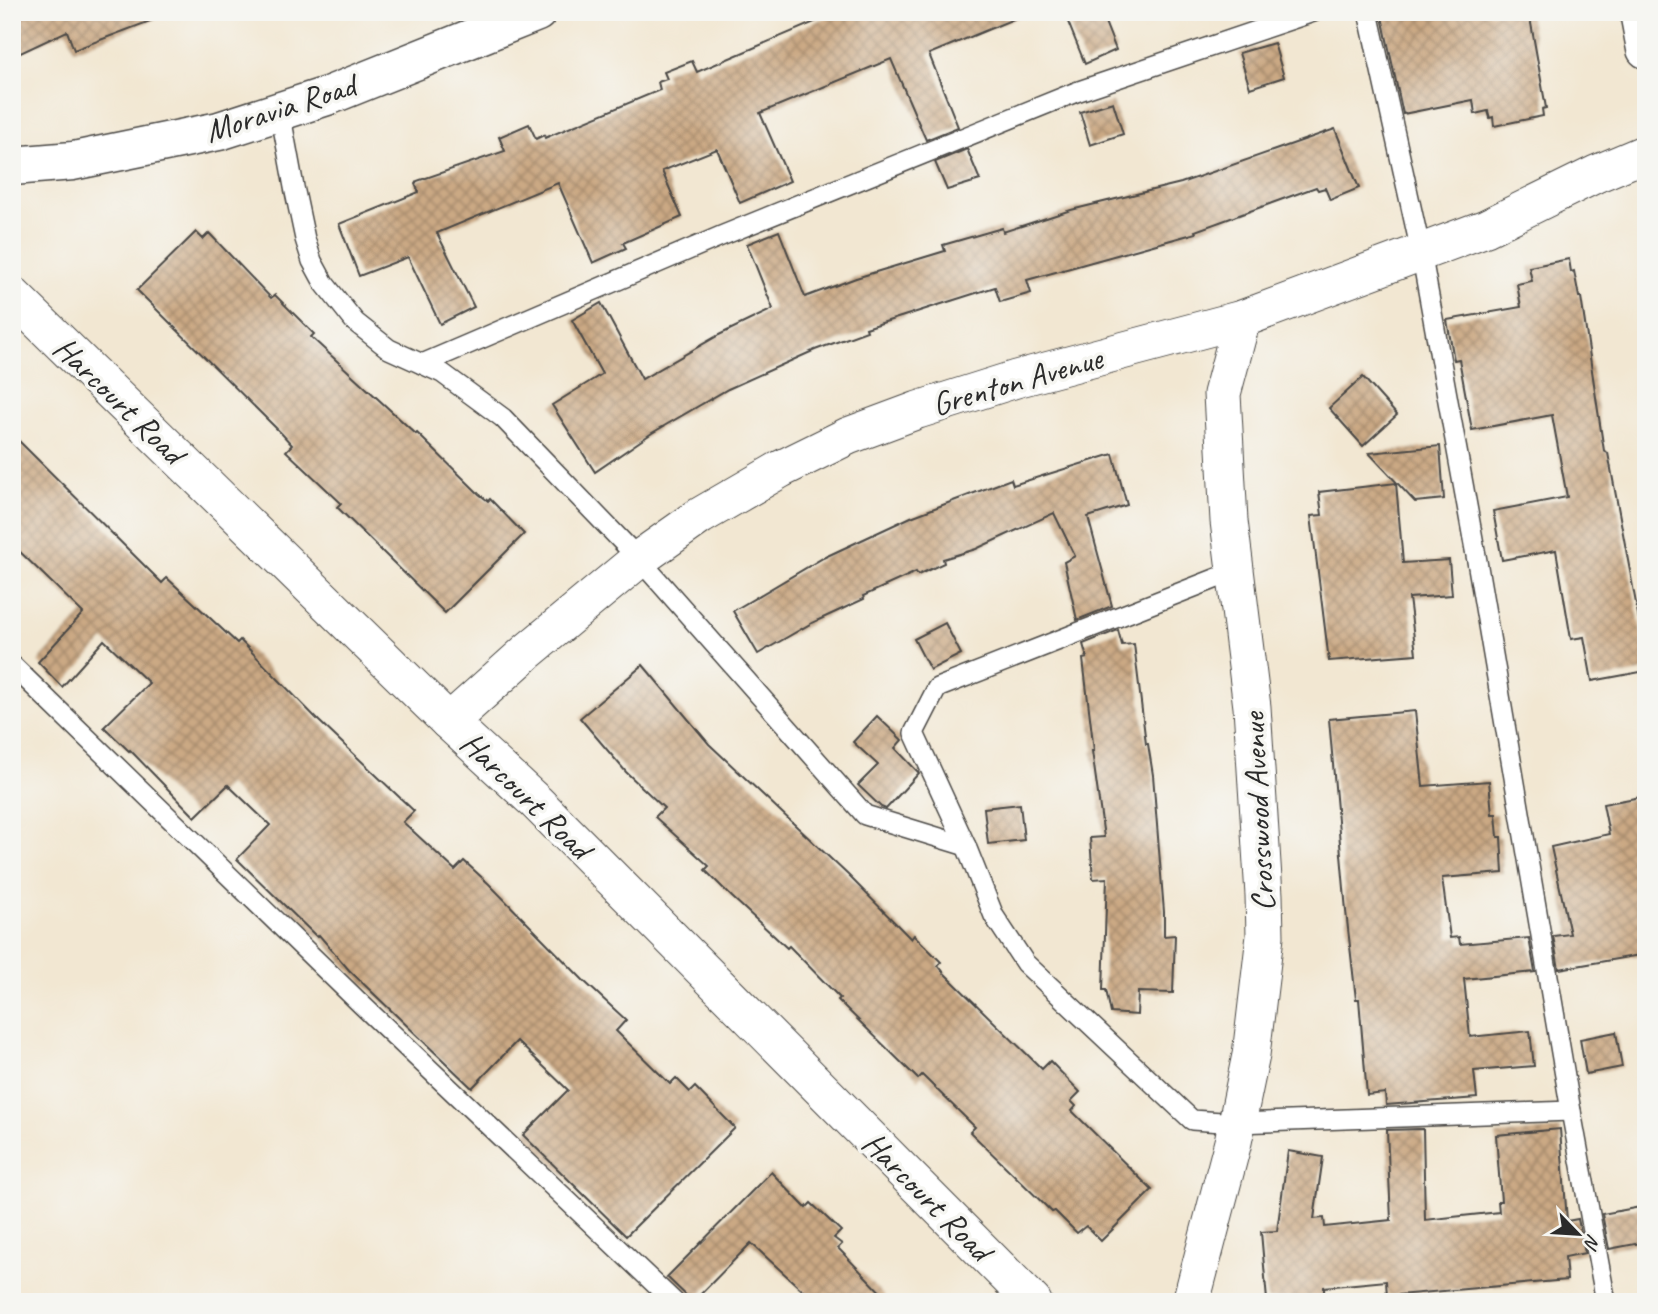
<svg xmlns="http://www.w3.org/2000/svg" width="1658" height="1314" viewBox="0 0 1658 1314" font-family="Caveat,sans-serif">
<defs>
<pattern id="building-cross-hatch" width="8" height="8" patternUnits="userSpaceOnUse" patternTransform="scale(1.75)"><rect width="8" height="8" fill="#cba984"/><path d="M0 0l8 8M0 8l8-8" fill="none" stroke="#a58a6c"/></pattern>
</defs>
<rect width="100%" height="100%" fill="#f6f6f2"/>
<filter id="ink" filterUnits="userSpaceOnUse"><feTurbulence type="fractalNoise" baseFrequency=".0143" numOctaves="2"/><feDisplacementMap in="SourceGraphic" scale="14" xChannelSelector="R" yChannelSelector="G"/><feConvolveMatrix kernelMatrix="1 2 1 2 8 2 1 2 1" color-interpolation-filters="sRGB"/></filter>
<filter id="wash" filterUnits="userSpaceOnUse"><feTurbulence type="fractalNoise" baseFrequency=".00686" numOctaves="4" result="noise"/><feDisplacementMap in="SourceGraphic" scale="28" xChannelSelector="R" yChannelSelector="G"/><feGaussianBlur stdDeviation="1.57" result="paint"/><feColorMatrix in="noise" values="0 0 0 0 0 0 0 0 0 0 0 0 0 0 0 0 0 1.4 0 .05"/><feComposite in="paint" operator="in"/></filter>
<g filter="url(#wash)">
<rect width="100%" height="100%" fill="#f2e7d2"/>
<g id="blocks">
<g fill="url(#building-cross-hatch)">
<polygon points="12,12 165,12 166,15 74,50 67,31 12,57"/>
<polygon points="838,12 1028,13 929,54 958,127 926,140 891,59 760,113 790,181 740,203 717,149 662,171 682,217 623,243 626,248 593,263 558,183 437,233 474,307 440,324 408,257 359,276 339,224 419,192 415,184 417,181 505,151 499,137 529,124 536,139 544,135 545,138 660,90 658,82 667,79 664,72 692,61 697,72"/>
<polygon points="1064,12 1101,12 1116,50 1085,64"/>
<polygon points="1381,12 1529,12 1546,108 1542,109 1543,116 1494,126 1493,117 1490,118 1488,111 1475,114 1473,100 1403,114"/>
<polygon points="1274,43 1284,77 1250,88 1239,53"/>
<polygon points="1113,102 1123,134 1090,145 1080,112"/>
<polygon points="1335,129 1359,188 1330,200 1325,188 1318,190 1316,187 1195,231 1196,233 1027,280 1031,293 1000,302 995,287 866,328 867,331 815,350 728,389 652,433 595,472 552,405 602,374 572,320 601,303 642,379 719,335 773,309 747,244 779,231 805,297 856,278 945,251 943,245 1002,228 1003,232 1071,210 1181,183"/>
<polygon points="967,149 980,180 947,190 935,162"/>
<polygon points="196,232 203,239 209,233 271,298 275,295 314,334 311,337 416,434 417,433 479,494 488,501 490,499 524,534 445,613 337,507 341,503 286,451 292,445 282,434 137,290"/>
<polygon points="1569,259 1571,272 1574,271 1579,297 1581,297 1604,451 1608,453 1643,641 1646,641 1646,671 1592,681 1584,637 1571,639 1556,550 1502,560 1493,511 1567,497 1552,415 1472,430 1459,359 1454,360 1447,320 1521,307 1517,284 1532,281 1529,267"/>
<polygon points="1363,377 1397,415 1363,446 1329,408"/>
<polygon points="12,434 162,583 167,578 237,643 240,640 319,721 414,811 403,822 455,870 464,861 489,884 585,982 626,1020 616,1031 670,1084 676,1078 690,1092 695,1087 735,1128 626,1236 523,1135 568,1090 517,1041 472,1088 349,970 319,935 317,937 237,859 270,825 228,785 195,817 130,750 129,751 104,727 149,683 104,640 62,687 38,662 83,613 12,544"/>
<polygon points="1440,446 1444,499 1415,502 1369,453"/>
<polygon points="1113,454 1127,505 1088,517 1112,606 1077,620 1064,562 1075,556 1054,513 976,549 943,559 944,563 918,575 916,572 863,596 864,599 812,623 758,654 733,611 823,558 911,517 1011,479 1013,485"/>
<polygon points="1396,483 1403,563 1449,560 1452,595 1409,598 1416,654 1329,661 1311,516 1322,515 1319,492"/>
<polygon points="945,623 961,654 930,670 914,639"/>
<polygon points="1118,630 1122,645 1134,644 1146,744 1148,744 1153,775 1164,912 1164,936 1175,935 1173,993 1138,992 1137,1015 1111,1013 1106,990 1103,990 1107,878 1093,879 1090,838 1104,837 1092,751 1094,751 1083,659 1087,658 1083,644"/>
<polygon points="643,665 709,744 848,875 911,939 914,935 941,962 938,965 945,974 1042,1069 1050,1061 1080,1092 1071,1101 1076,1106 1072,1111 1152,1190 1101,1241 1086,1226 1077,1233 1055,1211 1052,1212 970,1132 975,1127 922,1075 918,1079 838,1000 840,998 789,946 787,948 732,897 705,870 709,866 655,817 664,808 626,772 580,718"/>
<polygon points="1415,711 1423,786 1489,781 1492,814 1496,814 1498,837 1501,837 1503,873 1442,878 1450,938 1459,937 1460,944 1529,938 1535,972 1464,979 1470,1037 1530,1031 1534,1066 1474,1071 1477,1098 1386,1105 1385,1093 1367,1095 1359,999 1356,999 1346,911 1329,719"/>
<polygon points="877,716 902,740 895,748 919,773 886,809 881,807 858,785 878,765 853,742"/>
<polygon points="1646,796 1646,954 1559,969 1553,936 1570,934 1551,847 1609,834 1603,804"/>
<polygon points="1020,804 1024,840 988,844 984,808"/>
<polygon points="1616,1032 1622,1067 1586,1074 1580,1039"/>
<polygon points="1423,1129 1425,1220 1499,1212 1498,1201 1501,1201 1496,1135 1560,1129 1567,1221 1578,1219 1585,1253 1565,1257 1567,1280 1387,1296 1386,1281 1324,1287 1324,1296 1267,1300 1261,1232 1277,1231 1288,1151 1323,1157 1314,1219 1324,1218 1325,1227 1391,1220 1387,1130"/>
<polygon points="771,1172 806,1208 811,1203 841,1231 834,1238 842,1244 838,1248 890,1302 815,1302 751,1243 693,1302 667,1277"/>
<polygon points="1646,1206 1646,1242 1609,1249 1602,1214"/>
</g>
</g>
</g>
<g filter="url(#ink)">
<use href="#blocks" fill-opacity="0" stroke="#494744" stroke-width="2"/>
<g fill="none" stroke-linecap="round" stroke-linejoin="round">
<defs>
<g id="lane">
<polyline points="1368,12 1421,252 1477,561 1571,1111 1606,1302"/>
<polyline points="280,111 294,187 305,239 312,261 324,283 355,322 389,349 442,373 503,418 639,559 865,815 966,846"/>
<polyline points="422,364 721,236 1076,92 1313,12"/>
<polyline points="1235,571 937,688 914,733 966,846 994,916 1025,963 1192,1120 1237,1123 1571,1111"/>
<polyline points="12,665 362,1005 674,1302"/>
</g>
<g id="street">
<polyline points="12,295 449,722 536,802 1033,1302"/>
<polyline points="449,722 528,651 639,559 700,516 781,469 848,436 918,410 1016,379 1242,319 1486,228 1596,174 1646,153"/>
<polyline points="1191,1302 1233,1142 1251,1055 1265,936 1264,895 1252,707 1229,521 1222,394 1242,319"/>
</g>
<polyline id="secondary" points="1639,12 1646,49"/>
<polyline id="primary" points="12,166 73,161 219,131 330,95 537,12"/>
</defs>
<use href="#lane" stroke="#494744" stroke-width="22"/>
<use href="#street" stroke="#494744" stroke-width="39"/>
<use href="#secondary" stroke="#494744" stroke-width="41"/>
<use href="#primary" stroke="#494744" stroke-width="41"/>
<use href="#lane" stroke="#fff" stroke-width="19"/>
<use href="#street" stroke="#fff" stroke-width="37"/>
<use href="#secondary" stroke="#fff" stroke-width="38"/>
<use href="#primary" stroke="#fff" stroke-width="38"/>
</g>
</g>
<g text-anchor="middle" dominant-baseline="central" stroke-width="7" stroke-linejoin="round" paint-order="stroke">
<g font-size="33" fill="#2b2b2b" stroke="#f6f6f2">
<text transform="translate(280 108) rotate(-18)">Moravia Road</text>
<text transform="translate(1017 381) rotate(-16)">Grenton Avenue</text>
<text transform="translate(119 400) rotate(44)">Harcourt Road</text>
<text transform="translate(526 795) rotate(44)">Harcourt Road</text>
<text transform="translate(1258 812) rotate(-93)">Crosswood Avenue</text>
<text transform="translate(927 1196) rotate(45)">Harcourt Road</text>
</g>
</g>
<rect width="1658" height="1314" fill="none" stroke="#f6f6f2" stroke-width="42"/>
<g transform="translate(1578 1234) rotate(115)" stroke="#f6f6f2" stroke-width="5" paint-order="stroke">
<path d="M0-5L12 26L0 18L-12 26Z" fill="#2b2b2b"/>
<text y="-10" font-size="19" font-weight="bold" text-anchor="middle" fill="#2b2b2b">N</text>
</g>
</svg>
